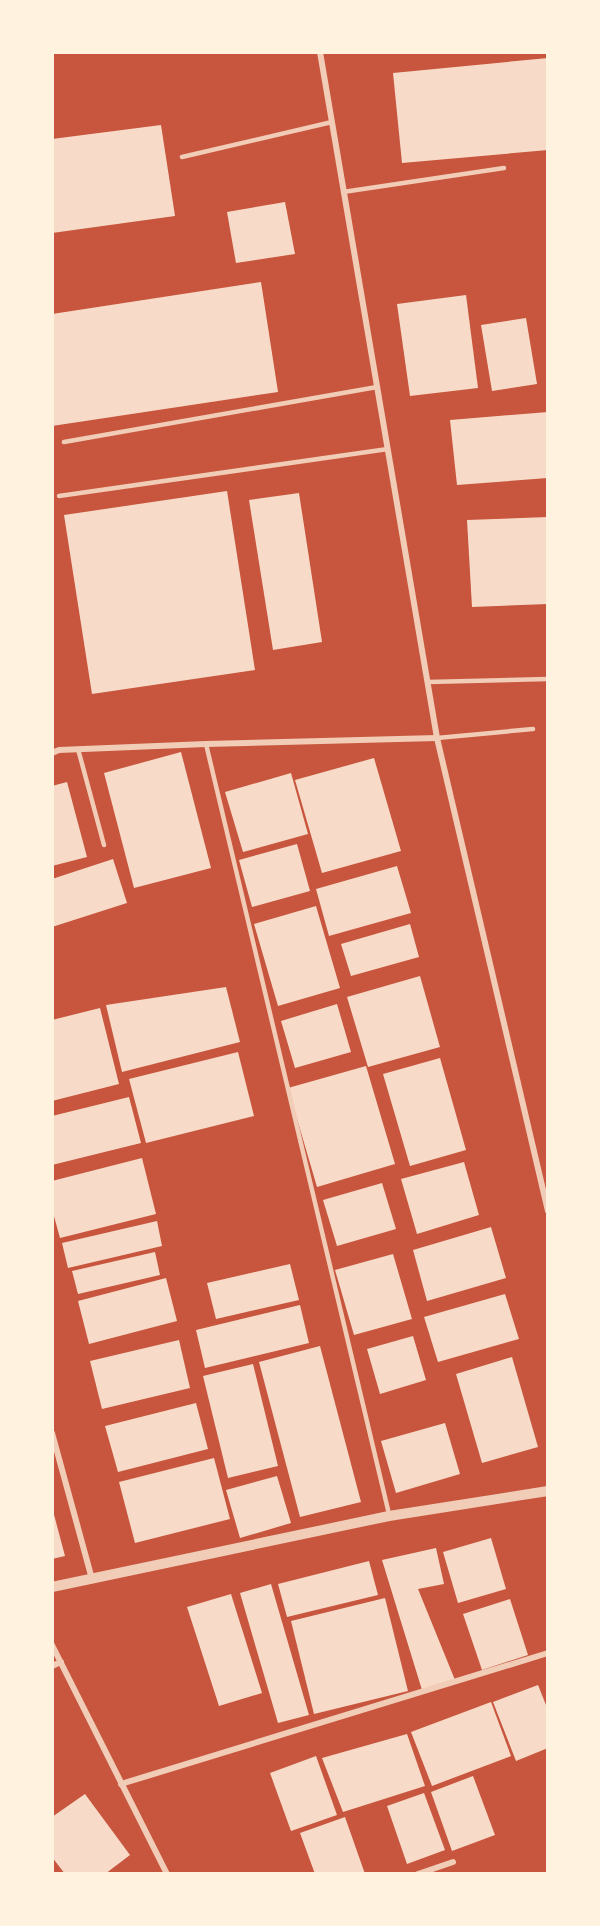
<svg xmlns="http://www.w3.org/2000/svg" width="600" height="1926" viewBox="0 0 600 1926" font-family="Poppins,sans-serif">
<rect width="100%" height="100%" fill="#c8553d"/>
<g fill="#f7dbc8">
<polygon points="548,58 548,150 402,163 393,73"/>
<polygon points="161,125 175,216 52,233 52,139"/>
<polygon points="285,202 295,254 236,263 227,212"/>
<polygon points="261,282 278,392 52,426 52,314"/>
<polygon points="466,295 478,388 410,396 397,304"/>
<polygon points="526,318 537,384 492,391 481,325"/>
<polygon points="548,412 548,478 457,485 450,420"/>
<polygon points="227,491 255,670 92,694 64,515"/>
<polygon points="299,493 322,642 273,650 249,500"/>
<polygon points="548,517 548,604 472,607 467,520"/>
<polygon points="181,752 211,868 134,888 104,773"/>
<polygon points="374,758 401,851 322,873 295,780"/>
<polygon points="291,773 308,834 243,852 225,792"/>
<polygon points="67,782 87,857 52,866 52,786"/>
<polygon points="297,844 310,891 252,907 239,860"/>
<polygon points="113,859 127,903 52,927 52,879"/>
<polygon points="397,866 411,913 329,936 316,889"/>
<polygon points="316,906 340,988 278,1006 254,924"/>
<polygon points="410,924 419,957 351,976 341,944"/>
<polygon points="420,976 440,1047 368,1067 347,997"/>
<polygon points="226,987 240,1042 122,1072 106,1005"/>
<polygon points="337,1004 351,1052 295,1068 281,1021"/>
<polygon points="100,1008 119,1084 52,1101 52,1020"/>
<polygon points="238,1052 254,1116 146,1143 129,1079"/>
<polygon points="440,1058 466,1150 410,1166 383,1074"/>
<polygon points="366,1066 395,1164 317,1187 288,1088"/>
<polygon points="129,1097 141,1143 52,1165 52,1116"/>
<polygon points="142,1158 156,1214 60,1238 52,1209 52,1181"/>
<polygon points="464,1162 479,1215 417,1234 401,1179"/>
<polygon points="382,1183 396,1229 337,1246 323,1200"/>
<polygon points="157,1221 162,1246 68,1268 62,1243"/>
<polygon points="491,1227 506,1278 427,1301 413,1250"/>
<polygon points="155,1252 160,1275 78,1294 72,1271"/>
<polygon points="393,1254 412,1319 354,1335 335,1270"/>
<polygon points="290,1264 299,1300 216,1319 207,1283"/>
<polygon points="166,1278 177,1321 89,1344 78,1301"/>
<polygon points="505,1294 519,1339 438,1362 424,1317"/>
<polygon points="300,1305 309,1343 205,1368 196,1330"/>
<polygon points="413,1336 426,1380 380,1394 367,1349"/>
<polygon points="179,1340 190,1388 102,1409 90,1361"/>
<polygon points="320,1346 361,1502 300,1517 259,1362"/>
<polygon points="512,1357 538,1447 482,1463 456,1374"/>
<polygon points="253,1364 278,1466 228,1478 203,1376"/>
<polygon points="196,1403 208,1449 118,1472 105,1426"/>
<polygon points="445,1423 460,1474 396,1493 381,1441"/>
<polygon points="214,1458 230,1519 135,1543 119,1482"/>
<polygon points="277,1476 291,1523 240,1538 226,1490"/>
<polygon points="52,1507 65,1556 52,1559"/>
<polygon points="491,1538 506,1589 458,1603 443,1552"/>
<polygon points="436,1548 444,1584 418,1589 455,1680 422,1690 382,1560"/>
<polygon points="369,1561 378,1595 287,1617 278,1584"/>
<polygon points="271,1584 309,1715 278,1723 240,1593"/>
<polygon points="231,1594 262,1693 219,1706 187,1607"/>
<polygon points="385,1598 408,1691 314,1714 291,1621"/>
<polygon points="510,1599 528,1655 482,1670 463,1614"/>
<polygon points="538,1685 548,1710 548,1748 516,1761 493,1702"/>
<polygon points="491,1702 511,1756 432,1786 411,1732"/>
<polygon points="407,1734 425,1786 343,1812 322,1758"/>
<polygon points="316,1756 337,1815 291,1831 270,1773"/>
<polygon points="473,1776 495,1835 452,1851 431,1792"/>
<polygon points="424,1793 445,1850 407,1864 387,1806"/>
<polygon points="85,1794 130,1855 105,1874 65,1874 52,1857 52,1817"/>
<polygon points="345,1817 365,1874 315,1874 300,1833"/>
</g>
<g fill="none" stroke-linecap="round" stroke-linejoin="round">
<g stroke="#f1ccb7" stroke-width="4.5">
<polyline points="182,157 332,122"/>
<polyline points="343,192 504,168"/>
<polyline points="64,442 377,387"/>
<polyline points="59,496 388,449"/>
<polyline points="428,682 548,679"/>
<polyline points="437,738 533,729"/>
<polyline points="206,744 389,1514"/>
<polyline points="78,749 104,845"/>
</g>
<g stroke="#f1ccb7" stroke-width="6">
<polyline points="320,52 437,738 548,1211"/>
<polyline points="52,753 59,750 206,744 437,738"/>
<polyline points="52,1433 92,1579"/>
<polyline points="52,1645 167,1874"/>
<polyline points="52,1666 61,1662"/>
<polyline points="121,1784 548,1653"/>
<polyline points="418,1874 453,1862"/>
</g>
<polyline stroke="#f1ccb7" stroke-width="10" points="52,1587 389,1516 548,1491"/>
</g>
<rect width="600" height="1926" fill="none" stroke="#fff3e0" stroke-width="108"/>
</svg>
